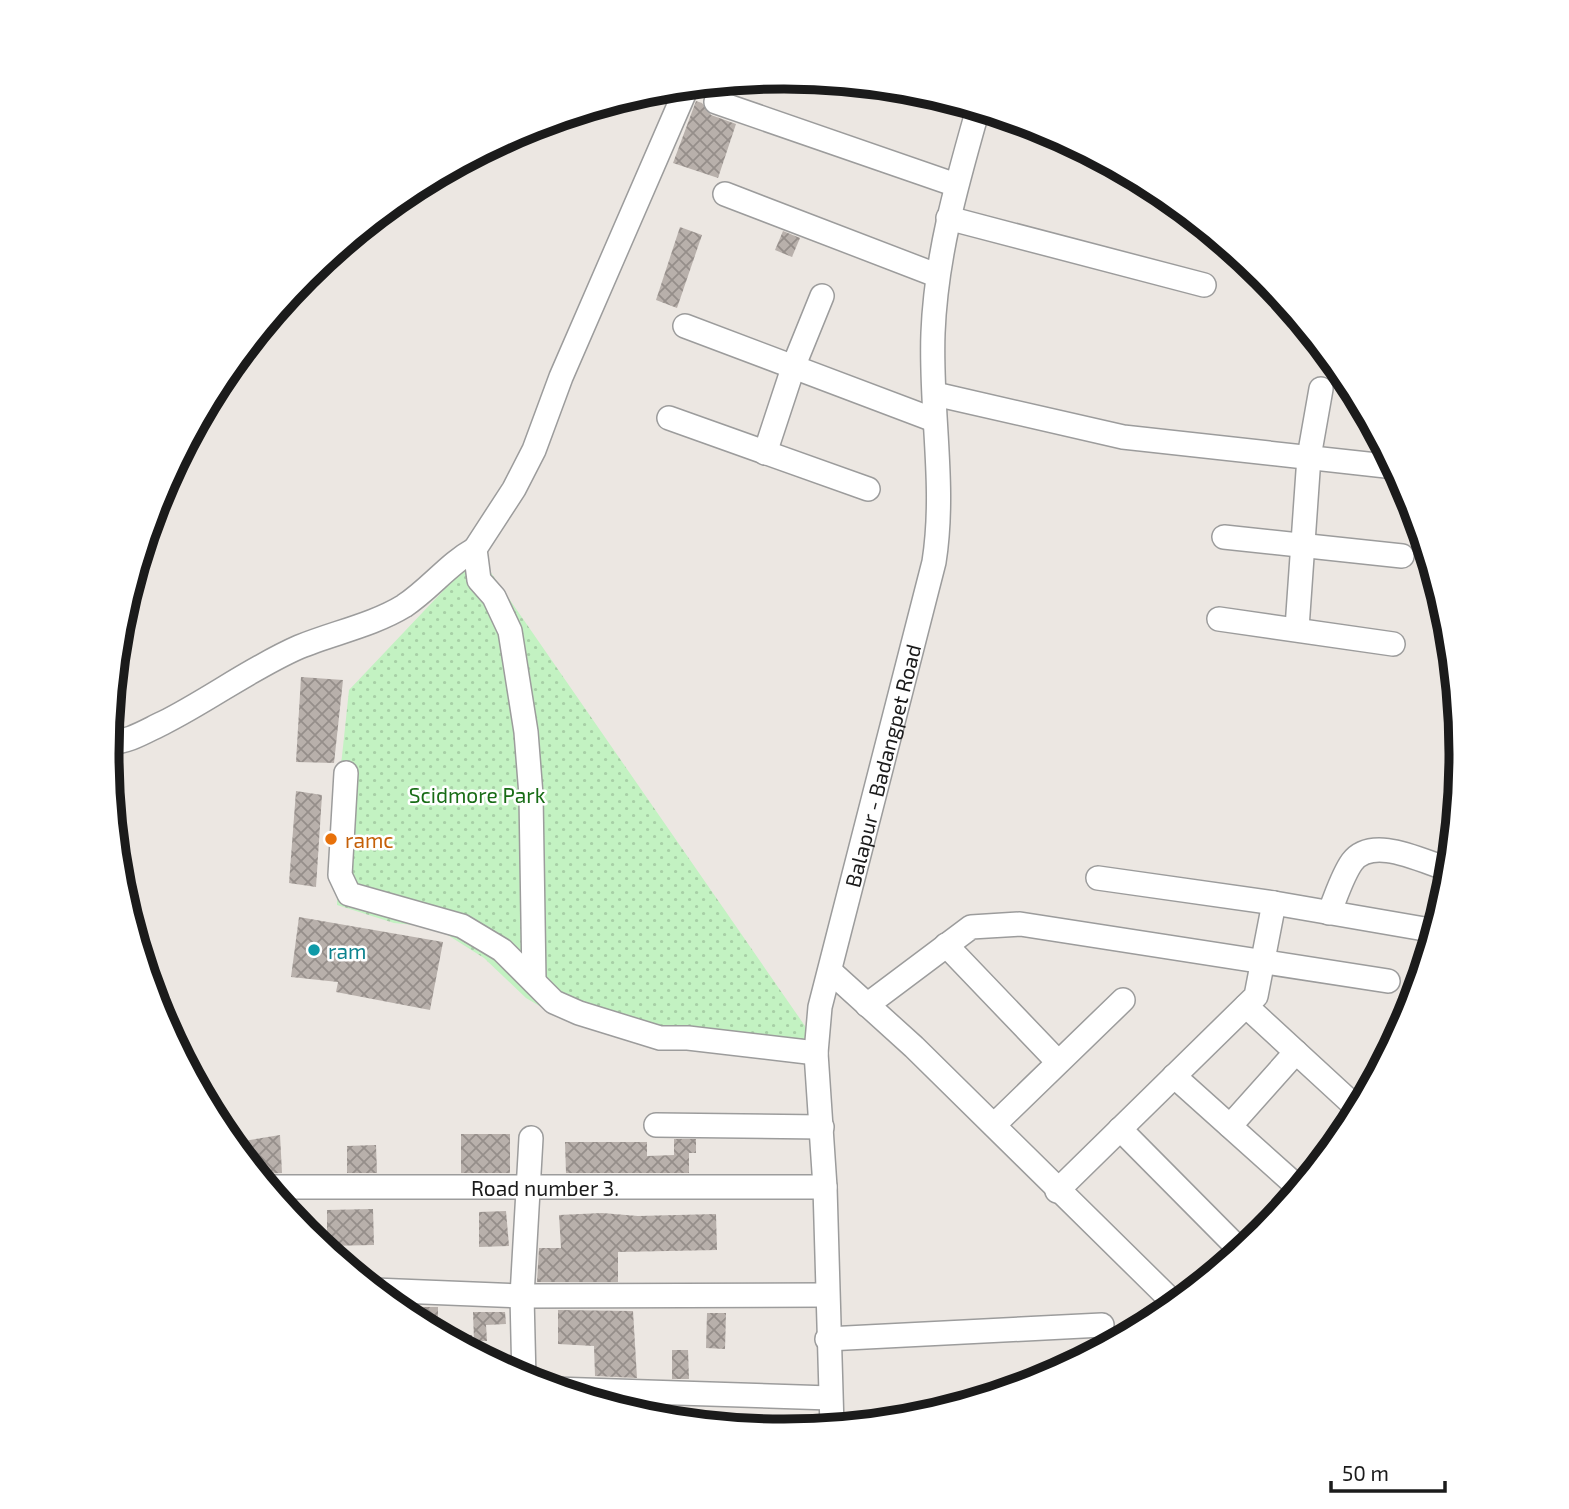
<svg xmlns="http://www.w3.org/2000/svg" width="1569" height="1509" viewBox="0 0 1569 1509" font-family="'Exo 2',sans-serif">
<defs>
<pattern id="park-dots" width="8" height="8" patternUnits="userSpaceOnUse" patternTransform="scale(1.75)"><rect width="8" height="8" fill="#c3f2c2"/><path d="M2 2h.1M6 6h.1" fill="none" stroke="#a7cfa6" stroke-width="1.8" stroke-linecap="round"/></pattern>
<pattern id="building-cross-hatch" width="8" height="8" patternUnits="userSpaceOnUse" patternTransform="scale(1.75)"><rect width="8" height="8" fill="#b8b0ab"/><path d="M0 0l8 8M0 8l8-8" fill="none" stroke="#958e8a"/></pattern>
</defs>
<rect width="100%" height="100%" fill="#ece7e2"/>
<polygon fill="url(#park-dots)" points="478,554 814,1039 775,1058 704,1041 655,1049 560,1018 526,998 484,958 435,927 394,923 337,905 340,775 349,690"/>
<g fill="url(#building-cross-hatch)">
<polygon points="696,101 702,103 711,115 736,124 718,178 673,163"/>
<polygon points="680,227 702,235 677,308 656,300"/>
<polygon points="783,231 800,238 792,257 775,250"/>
<polygon points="301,677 343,680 334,763 296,762"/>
<polygon points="296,791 322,795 316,887 289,883"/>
<polygon points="299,917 443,942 430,1010 336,992 338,982 291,977"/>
<rect x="461" y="1134" width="49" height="39"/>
<polygon points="280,1135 282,1173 256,1174 231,1143"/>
<polygon points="674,1139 696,1139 696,1153 689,1153 689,1173 566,1173 565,1142 647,1142 647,1156 674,1155"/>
<polygon points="376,1145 377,1173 347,1173 347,1146"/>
<polygon points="373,1209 374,1245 327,1246 327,1210"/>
<polygon points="506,1211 509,1246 479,1247 479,1212"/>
<polygon points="602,1213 638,1216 716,1214 717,1250 618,1252 618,1282 537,1282 539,1248 561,1248 559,1215"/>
<polygon points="395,1307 438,1307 438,1334 408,1318"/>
<polygon points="558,1310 633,1311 637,1378 595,1376 594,1346 558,1344"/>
<polygon points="473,1312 505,1312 506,1324 486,1325 487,1341 474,1341"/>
<polygon points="707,1313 726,1313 725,1349 706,1348"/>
<polygon points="439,1334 472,1335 472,1352"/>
<polygon points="672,1350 688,1350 689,1379 672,1379"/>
</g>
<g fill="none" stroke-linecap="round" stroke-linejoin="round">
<defs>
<g id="minor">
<polyline points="716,102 956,185"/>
<polyline points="725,194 936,275"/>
<polyline points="948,218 1204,285"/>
<polyline points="685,326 934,420"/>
<polyline points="935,394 1123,437 1395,467"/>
<polyline points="669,418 868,489"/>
<polyline points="765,453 794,365 822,296"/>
<polyline points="1224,537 1402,556"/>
<polyline points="1219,619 1393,644"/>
<polyline points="1297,628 1309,457 1321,389"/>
<path d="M108 743C129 742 144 732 163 723 209 700 251 668 299 647 333 633 373 625 404 606 430 589 448 564 475 549"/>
<polyline points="346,773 340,875 349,894 462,926 502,950 554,1002 579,1013 660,1038 688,1038 816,1053"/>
<polyline points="1098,878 1274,903 1436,931"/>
<path d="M1329 913C1336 897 1342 876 1352 862 1373 834 1425 863 1451 870"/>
<polyline points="946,945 1058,1062"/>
<polyline points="830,971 914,1047 1176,1305"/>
<polyline points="534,981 531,795 526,732 510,631 494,597 479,580 475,549 514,489 534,450 561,377 687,87"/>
<polyline points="867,1005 971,927 1020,924 1388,981"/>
<polyline points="1246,1006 1359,1110"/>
<polyline points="1174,1076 1300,1189"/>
<polyline points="656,1125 822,1127"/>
<polyline points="994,1125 1123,1000"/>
<polyline points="1230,1126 1296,1052"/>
<polyline points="1120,1129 1242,1252"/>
<path id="s1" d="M267 1187H825"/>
<polyline points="1057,1191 1256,996 1274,903"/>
<polyline points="374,1290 522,1296 826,1295"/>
<polyline points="827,1339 1102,1325"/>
<polyline points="524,1380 522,1296 531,1138"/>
<polyline points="554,1389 830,1398"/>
<path id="s2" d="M832 1427 825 1187 816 1053 820 1007 934 562C946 486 930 410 933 333 936 255 957 183 978 109"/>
</g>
</defs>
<use href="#minor" stroke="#9c9c9c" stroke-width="26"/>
<use href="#minor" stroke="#fff" stroke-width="23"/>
</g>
<circle fill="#e8710a" stroke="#fff" stroke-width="2.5" cx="331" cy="839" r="7"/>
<circle fill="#0f9aa8" stroke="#fff" stroke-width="2.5" cx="314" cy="950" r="7"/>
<g text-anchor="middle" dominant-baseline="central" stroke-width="5" stroke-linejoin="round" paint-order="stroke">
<g font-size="21" fill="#1b1b1b" stroke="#fff">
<text stroke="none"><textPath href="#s2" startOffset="670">Balapur - Badangpet Road</textPath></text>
<text stroke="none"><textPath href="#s1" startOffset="278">Road number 3.</textPath></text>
</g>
<g font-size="21" fill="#186c16" stroke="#fff">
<text x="477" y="794">Scidmore Park</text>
</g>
<g font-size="21" fill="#c56008" stroke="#fff" text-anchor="start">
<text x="345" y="839">ramc</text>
</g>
<g font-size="21" fill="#0d838f" stroke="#fff" text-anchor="start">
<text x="328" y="950">ram</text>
</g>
</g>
<path d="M0 0H1569V1509H0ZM119 754a665 665 0 1 1 1330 0a665 665 0 1 1-1330 0Z" fill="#fff" fill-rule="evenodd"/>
<path fill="none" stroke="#1b1b1b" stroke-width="9" d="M119 754a665 665 0 1 1 1330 0a665 665 0 1 1-1330 0Z"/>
<path d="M1331 1481v10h114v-10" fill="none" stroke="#1b1b1b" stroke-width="3.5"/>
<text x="1342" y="1481" font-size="21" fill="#1b1b1b" stroke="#ffffff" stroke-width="5" paint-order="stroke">50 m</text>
</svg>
